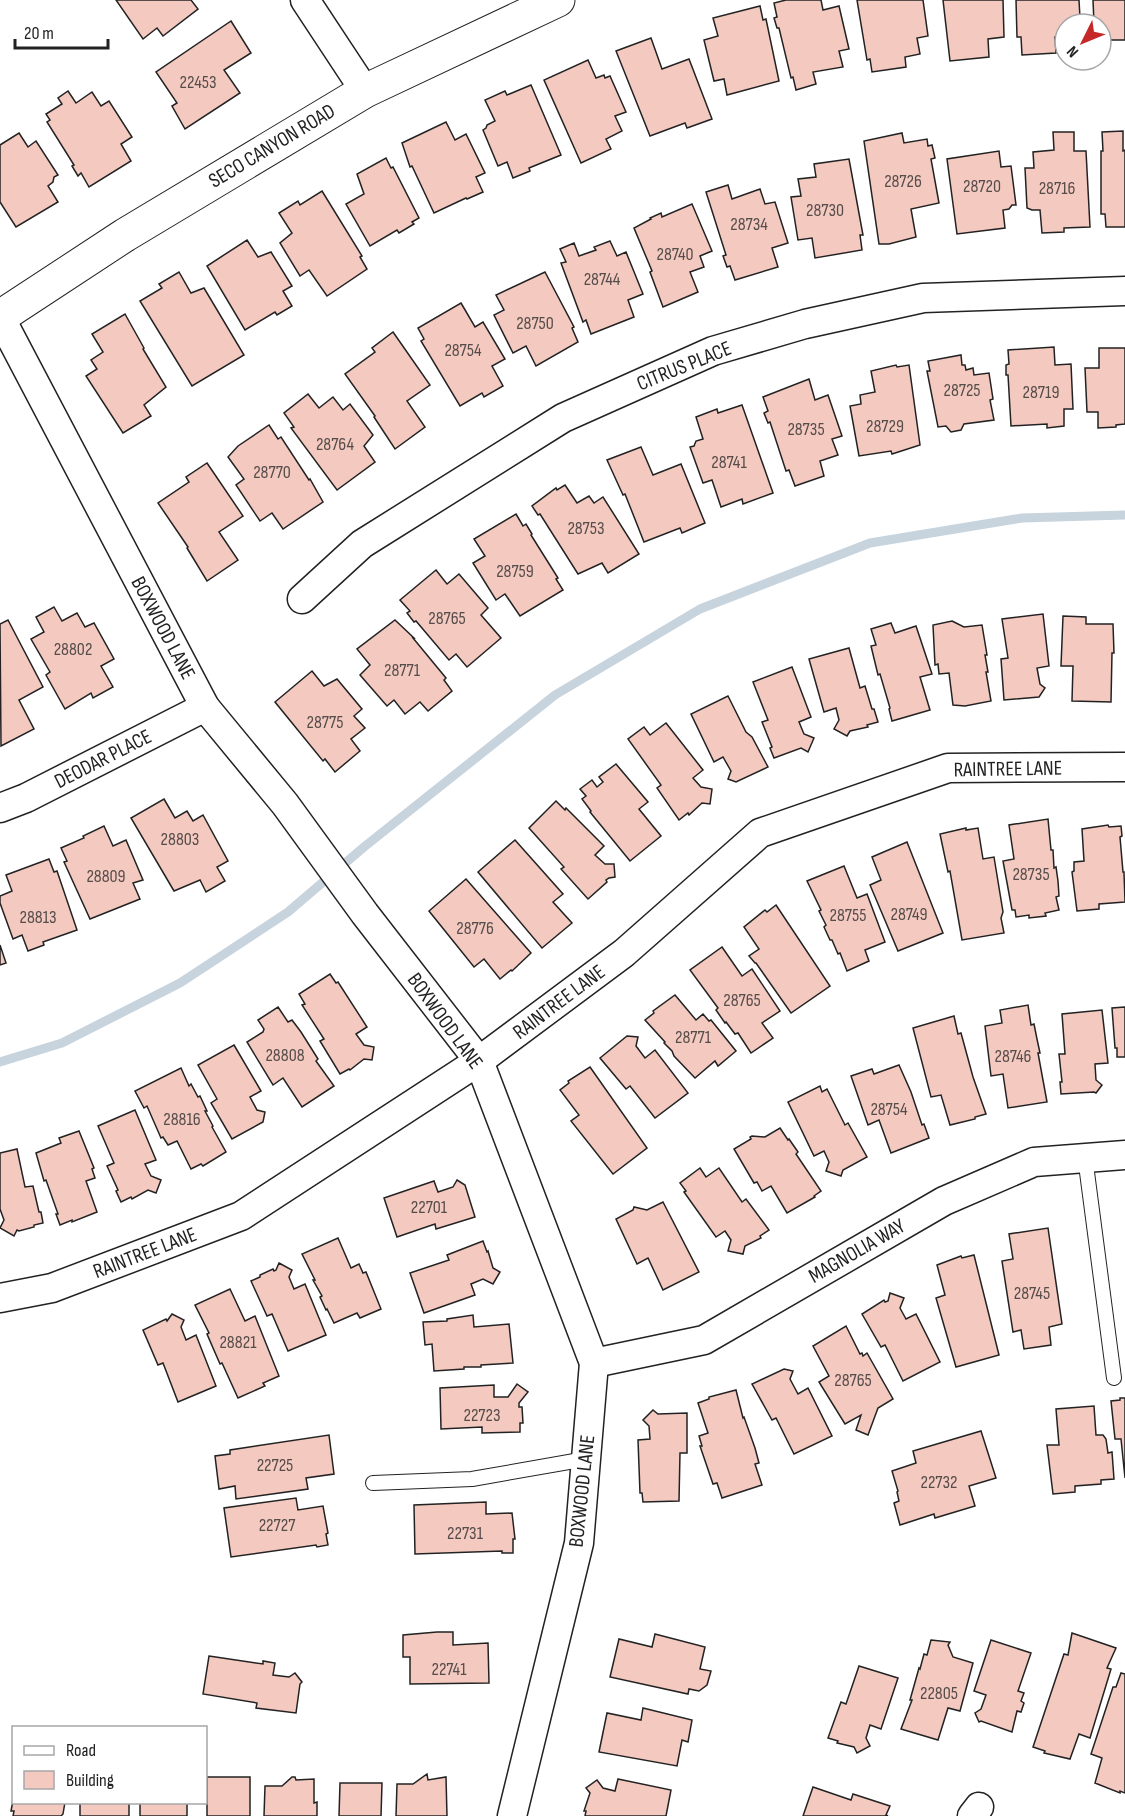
<svg xmlns="http://www.w3.org/2000/svg" width="1125" height="1816" viewBox="0 0 1125 1816" font-family="'Sofia Sans Condensed',sans-serif">
<rect width="100%" height="100%" fill="#fff"/>
<g fill="none" stroke-linecap="round" stroke-linejoin="round">
<polyline stroke="#c7d3dd" stroke-width="9" points="0,1062 62,1043 180,983 288,912 364,847 555,695 700,609 870,543 1022,518 1125,515"/>
</g>
<g fill="#f3c9c0" stroke="#222" stroke-width="1.5">
<polygon points="116,0 191,0 198,9 163,36 157,28 143,39"/>
<polygon points="786,0 821,0 823,10 839,6 849,49 839,51 843,67 813,72 816,84 796,90 793,77 791,78 779,28 777,28 774,18 777,17 774,3"/>
<polygon points="857,0 923,0 928,36 917,38 920,54 905,57 906,67 872,72 870,59 867,60"/>
<polygon points="943,0 1003,0 1004,37 988,39 989,57 950,61"/>
<polygon points="1016,0 1079,0 1080,18 1070,19 1070,24 1065,24 1065,36 1055,37 1056,53 1022,55 1021,37 1017,37"/>
<polygon points="1093,0 1125,0 1125,40 1101,40 1101,24 1094,24"/>
<polygon points="760,6 763,20 766,19 779,81 727,95 724,79 714,81 704,40 718,36 713,18"/>
<polygon points="231,21 251,53 224,70 240,93 185,129 172,106 177,103 156,72"/>
<polygon points="651,38 662,69 689,59 712,119 687,128 685,123 650,136 616,51"/>
<polygon points="588,60 596,78 604,75 605,78 610,76 626,112 615,116 622,131 606,139 611,149 581,163 544,80"/>
<polygon points="531,85 561,155 529,168 530,171 513,178 507,162 498,166 483,130 486,128 487,125 495,121 485,100 505,91 507,95"/>
<polygon points="68,91 76,103 92,92 101,106 109,101 132,137 121,144 131,161 89,187 81,173 78,176 72,166 74,165 47,122 50,120 46,114 62,104 58,98"/>
<polygon points="446,122 455,140 466,134 485,173 476,177 483,192 467,199 466,198 434,213 412,166 410,167 402,143"/>
<polygon points="1123,131 1123,151 1125,150 1125,227 1106,227 1105,214 1101,214 1101,151 1103,151 1102,132"/>
<polygon points="1053,132 1074,132 1074,151 1086,151 1090,227 1064,228 1064,232 1042,233 1040,210 1032,210 1027,208 1025,168 1034,168 1033,152 1054,150"/>
<polygon points="19,133 28,147 36,141 58,175 54,177 53,182 48,186 58,202 16,227 0,202 0,145"/>
<polygon points="902,133 904,143 927,139 928,146 932,145 935,158 931,159 939,203 911,209 916,237 889,244 879,244 864,141"/>
<polygon points="999,151 1001,167 1011,166 1016,205 1012,205 1009,209 1003,210 1005,228 957,234 947,159"/>
<polygon points="386,158 391,168 393,167 419,218 412,222 414,224 399,233 397,230 370,246 346,204 364,194 357,174"/>
<polygon points="849,159 863,235 860,235 862,250 815,258 812,238 798,240 791,197 801,196 798,179 816,177 814,164"/>
<polygon points="728,185 732,199 760,189 765,204 775,202 788,243 772,248 778,267 735,280 730,266 727,267 723,256 726,255 706,192"/>
<polygon points="322,191 362,256 360,257 367,269 327,296 309,270 300,276 280,243 292,233 279,213 298,201 300,205"/>
<polygon points="692,204 712,251 700,256 704,267 690,272 698,292 663,307 650,272 652,271 634,228 651,219 650,218 661,213 662,217"/>
<polygon points="247,240 258,257 271,252 292,286 283,291 292,306 277,315 275,312 245,330 207,266"/>
<polygon points="610,241 617,256 626,252 643,294 628,300 634,317 591,334 586,320 583,322 561,263 566,262 560,249 574,243 579,256 596,250 594,247"/>
<polygon points="179,272 191,293 204,288 244,355 192,386 140,301 162,288 159,284"/>
<polygon points="545,272 574,327 572,328 578,342 536,366 526,346 513,353 494,315 504,310 496,295"/>
<polygon points="461,303 475,327 483,322 505,359 492,366 503,386 484,397 482,393 460,406 421,341 424,339 418,328"/>
<polygon points="125,314 144,348 143,349 166,387 144,405 151,416 123,433 86,376 97,369 91,360 103,352 92,334"/>
<polygon points="393,332 430,385 407,401 425,427 395,449 374,417 375,416 345,374 375,352 372,348"/>
<polygon points="1054,347 1055,365 1071,364 1073,409 1064,409 1064,426 1047,428 1047,424 1011,426 1008,375 1006,375 1006,365 1009,364 1008,350"/>
<polygon points="1099,348 1125,348 1125,424 1116,425 1116,427 1098,428 1098,412 1087,412 1085,368 1099,368"/>
<polygon points="961,355 962,365 965,365 966,370 973,368 974,375 989,373 993,399 990,400 994,420 964,424 961,430 951,432 946,426 938,427 927,371 930,371 928,361"/>
<polygon points="896,365 897,367 909,365 920,445 892,454 891,451 859,456 850,406 861,404 860,395 875,392 871,371"/>
<polygon points="809,379 815,400 828,395 842,436 832,439 838,455 820,461 824,476 795,486 789,470 786,471 770,422 768,423 764,413 768,411 763,397"/>
<polygon points="308,394 319,408 333,397 343,410 350,404 373,435 364,446 375,462 337,490 291,428 294,427 284,413"/>
<polygon points="742,405 773,493 743,504 742,499 721,507 712,480 703,483 690,447 694,446 696,441 703,439 696,417 717,409 718,413"/>
<polygon points="269,425 278,439 281,437 309,480 310,479 323,502 283,529 272,513 260,521 236,485 244,479 228,457 238,446"/>
<polygon points="641,447 653,475 681,464 705,523 682,533 680,528 644,542 625,494 623,495 607,460"/>
<polygon points="207,463 243,516 219,532 238,560 207,581 187,548 188,547 158,503 189,482 186,477"/>
<polygon points="565,485 577,503 589,496 594,503 603,497 639,554 608,573 602,563 578,574 540,514 538,515 532,506 556,488 557,490"/>
<polygon points="516,514 523,526 526,524 532,534 531,535 558,578 556,579 563,590 520,616 505,594 496,600 473,563 485,556 474,539"/>
<polygon points="436,570 447,584 459,574 488,608 481,615 501,638 467,667 456,654 449,660 416,621 414,622 407,613 410,611 400,600"/>
<polygon points="54,607 62,621 77,613 85,627 94,623 114,659 101,666 113,687 93,698 91,693 65,709 46,675 50,672 31,639 44,632 36,617"/>
<polygon points="1043,614 1049,666 1037,668 1040,684 1045,688 1039,697 1004,700 1001,659 1008,658 1002,619"/>
<polygon points="1063,616 1086,617 1086,624 1113,624 1114,653 1112,653 1111,702 1072,701 1073,666 1061,666"/>
<polygon points="8,620 43,687 19,700 34,729 1,746 0,624"/>
<polygon points="395,620 414,638 413,638 446,678 444,680 452,691 428,711 420,702 405,714 394,700 387,706 360,675 370,665 357,649"/>
<polygon points="952,621 964,627 982,625 987,655 985,655 988,672 986,672 991,701 965,706 953,705 949,673 939,674 938,664 935,665 933,625"/>
<polygon points="891,623 895,633 916,626 932,674 920,677 930,710 892,721 889,709 890,708 880,674 878,675 871,646 876,645 871,629"/>
<polygon points="849,648 860,688 865,686 872,709 874,709 878,722 867,725 868,727 850,731 847,736 834,729 839,720 836,708 824,712 809,659"/>
<polygon points="792,667 811,717 799,722 804,734 814,738 808,752 801,748 774,758 770,748 772,747 762,722 768,720 753,682"/>
<polygon points="312,671 324,686 337,679 362,709 354,716 365,728 351,739 360,751 335,772 325,759 323,761 275,702"/>
<polygon points="728,696 746,732 752,737 768,767 736,782 728,779 731,771 723,757 714,762 691,714"/>
<polygon points="666,723 703,770 693,778 701,787 712,789 710,804 702,803 689,815 688,813 679,820 657,788 661,785 628,739 644,727 650,735"/>
<polygon points="616,764 648,802 639,809 661,836 630,861 590,812 591,811 582,799 586,796 580,789 592,780 597,787 603,782 599,777"/>
<polygon points="164,799 175,818 187,811 193,821 203,815 228,861 217,867 225,881 206,892 200,880 174,891 131,818"/>
<polygon points="556,801 565,810 566,808 604,846 595,855 605,864 614,864 615,877 609,878 606,880 607,882 588,899 561,869 564,867 529,828"/>
<polygon points="1048,819 1051,850 1053,850 1054,868 1056,867 1058,881 1059,896 1056,897 1059,910 1045,913 1046,916 1029,918 1029,915 1016,917 1015,910 1012,910 1003,861 1014,859 1009,825"/>
<polygon points="1108,825 1109,827 1121,826 1122,836 1120,837 1123,872 1124,872 1125,902 1099,904 1099,909 1077,911 1072,872 1074,871 1074,862 1084,861 1082,829"/>
<polygon points="104,826 113,846 126,840 143,880 133,883 140,899 90,919 64,862 67,861 61,848 84,838 83,836"/>
<polygon points="966,828 966,830 978,828 983,859 994,857 1003,912 1001,918 1004,933 962,940 950,871 948,872 940,834"/>
<polygon points="515,840 563,894 553,902 572,923 542,948 478,872"/>
<polygon points="907,842 943,933 898,951 870,885 881,880 872,857"/>
<polygon points="49,859 54,872 57,871 77,930 43,942 44,945 28,951 22,935 13,939 0,903 0,896 12,891 6,875"/>
<polygon points="844,866 857,898 867,894 885,942 865,950 869,961 847,971 840,953 838,954 832,940 830,940 824,927 826,925 819,911 821,910 807,881"/>
<polygon points="466,879 531,953 512,971 511,970 500,979 484,959 474,967 429,911"/>
<polygon points="776,905 830,986 791,1013 756,963 755,963 749,956 759,949 744,927 765,910 767,912"/>
<polygon points="0,945 6,963 0,965"/>
<polygon points="722,947 742,976 752,969 780,1011 762,1023 773,1038 751,1053 738,1033 735,1034 726,1022 725,1023 716,1010 718,1008 690,970"/>
<polygon points="330,974 336,983 338,982 367,1027 356,1034 364,1045 374,1047 372,1060 364,1059 350,1070 349,1069 340,1074 320,1041 324,1039 302,1005 305,1004 299,994"/>
<polygon points="675,995 696,1020 703,1014 709,1021 711,1020 736,1051 718,1066 715,1061 695,1078 674,1056 672,1051 664,1043 665,1042 645,1020 654,1013 653,1011"/>
<polygon points="1028,1005 1031,1025 1034,1024 1037,1039 1040,1053 1038,1053 1047,1102 1008,1108 1003,1074 991,1076 985,1026 1002,1023 1000,1010"/>
<polygon points="278,1007 288,1022 292,1020 301,1032 318,1059 316,1061 334,1086 302,1107 283,1078 273,1085 247,1042 263,1032 264,1029 258,1020"/>
<polygon points="1125,1007 1125,1057 1117,1057 1117,1048 1115,1048 1112,1008"/>
<polygon points="1102,1010 1108,1063 1095,1064 1096,1080 1102,1085 1096,1093 1094,1092 1061,1094 1060,1082 1062,1082 1059,1054 1065,1054 1062,1014"/>
<polygon points="954,1016 958,1034 961,1033 973,1077 986,1114 975,1117 975,1119 950,1125 941,1095 931,1097 913,1028"/>
<polygon points="627,1036 638,1037 636,1046 645,1058 655,1050 688,1093 655,1118 630,1086 626,1089 600,1058"/>
<polygon points="234,1045 261,1091 250,1097 257,1110 265,1112 263,1122 232,1139 211,1103 217,1099 198,1065"/>
<polygon points="899,1065 911,1092 922,1125 924,1124 929,1138 891,1153 879,1120 868,1125 851,1076 872,1069 874,1074"/>
<polygon points="590,1067 647,1148 613,1174 571,1121 579,1115 560,1090 569,1083 568,1081"/>
<polygon points="181,1068 189,1086 191,1084 198,1097 200,1096 207,1111 205,1111 213,1126 212,1127 226,1152 203,1166 201,1164 191,1169 177,1141 168,1145 163,1137 161,1138 147,1106 144,1108 135,1091"/>
<polygon points="820,1086 822,1092 827,1089 845,1125 848,1123 867,1157 843,1170 841,1176 826,1171 829,1162 824,1151 814,1156 788,1102"/>
<polygon points="135,1110 156,1160 145,1164 151,1176 161,1180 156,1193 148,1190 132,1199 131,1197 121,1202 116,1191 118,1190 107,1166 114,1163 98,1126"/>
<polygon points="780,1128 788,1140 789,1139 798,1152 796,1154 821,1191 814,1196 815,1197 787,1213 771,1186 762,1191 757,1182 754,1183 734,1149 751,1139 750,1137 752,1136 765,1137"/>
<polygon points="79,1131 94,1168 92,1169 95,1178 86,1181 97,1212 72,1222 72,1220 60,1225 56,1214 58,1214 46,1180 44,1181 36,1153 61,1143 59,1138"/>
<polygon points="17,1149 25,1187 33,1186 39,1212 41,1212 43,1223 34,1225 34,1227 19,1231 17,1230 14,1236 0,1228 4,1220 0,1209 0,1153"/>
<polygon points="700,1168 706,1177 719,1168 742,1202 746,1199 769,1230 760,1236 761,1238 745,1246 743,1254 728,1251 731,1240 725,1231 716,1237 684,1192 686,1191 680,1183"/>
<polygon points="457,1180 465,1185 475,1217 436,1229 435,1224 397,1237 384,1198 434,1181 438,1192 453,1187"/>
<polygon points="663,1202 699,1272 663,1290 648,1258 637,1264 616,1219 633,1210 634,1207 647,1210"/>
<polygon points="1048,1228 1062,1324 1049,1327 1051,1345 1024,1349 1021,1330 1013,1332 1002,1261 1013,1259 1009,1234"/>
<polygon points="338,1238 351,1268 359,1264 363,1273 366,1272 381,1309 360,1318 357,1313 334,1323 327,1309 326,1310 320,1297 322,1296 313,1280 315,1280 302,1254"/>
<polygon points="483,1241 487,1252 488,1251 493,1268 500,1272 493,1284 483,1279 471,1284 475,1295 424,1313 410,1273 449,1260 447,1255"/>
<polygon points="974,1255 999,1355 956,1367 936,1298 945,1295 937,1265 961,1256 962,1258"/>
<polygon points="279,1263 292,1270 289,1277 294,1289 305,1284 326,1335 288,1351 272,1314 267,1316 251,1281 260,1277 260,1275 273,1269 274,1271 276,1270"/>
<polygon points="230,1289 245,1321 255,1316 279,1376 263,1383 265,1386 238,1398 222,1363 220,1364 207,1334 209,1333 195,1305"/>
<polygon points="890,1293 904,1298 900,1308 906,1319 916,1314 940,1362 903,1381 885,1345 881,1347 862,1314 884,1300 885,1302 888,1301"/>
<polygon points="172,1314 184,1320 181,1327 186,1340 196,1335 216,1386 178,1402 163,1363 158,1365 143,1330 166,1319 167,1321"/>
<polygon points="473,1315 474,1327 509,1324 513,1363 481,1365 481,1367 464,1367 464,1369 434,1371 432,1344 425,1345 423,1322 447,1321 447,1319"/>
<polygon points="846,1326 860,1354 862,1353 863,1356 867,1353 893,1399 878,1408 868,1435 856,1430 861,1415 845,1424 819,1382 829,1376 813,1346"/>
<polygon points="784,1369 793,1371 790,1379 798,1394 808,1388 832,1436 794,1454 776,1418 772,1420 752,1384"/>
<polygon points="517,1384 528,1392 519,1403 519,1407 522,1407 523,1423 520,1423 520,1432 482,1433 482,1427 441,1429 440,1388 494,1385 494,1397 508,1397"/>
<polygon points="736,1390 743,1418 744,1417 755,1448 759,1463 755,1464 762,1485 722,1498 717,1483 713,1484 700,1446 702,1446 699,1436 708,1433 698,1403 709,1399 709,1397"/>
<polygon points="1120,1398 1125,1398 1125,1478 1121,1439 1115,1439 1111,1401 1120,1400"/>
<polygon points="1094,1406 1096,1435 1103,1435 1106,1439 1108,1453 1112,1452 1114,1479 1101,1480 1101,1484 1075,1486 1075,1492 1053,1494 1047,1445 1059,1445 1056,1409"/>
<polygon points="653,1410 658,1414 687,1413 687,1453 680,1453 679,1501 643,1502 642,1493 640,1493 638,1440 650,1439 649,1426 643,1420"/>
<polygon points="981,1431 996,1478 969,1486 975,1506 935,1518 934,1514 900,1525 894,1503 899,1501 897,1492 898,1491 892,1471 916,1463 913,1451"/>
<polygon points="329,1435 334,1474 306,1478 308,1489 236,1499 235,1486 219,1489 215,1456 230,1454 230,1450"/>
<polygon points="296,1498 298,1510 323,1506 328,1533 326,1534 328,1545 317,1547 316,1545 231,1557 224,1508"/>
<polygon points="486,1502 486,1514 512,1513 515,1539 513,1539 513,1553 502,1553 502,1551 415,1554 414,1505"/>
<polygon points="437,1632 453,1632 453,1645 488,1643 489,1683 410,1684 410,1657 403,1657 403,1635"/>
<polygon points="1072,1633 1116,1648 1107,1668 1111,1669 1090,1738 1079,1734 1070,1759 1044,1753 1045,1751 1033,1747 1064,1654 1068,1655"/>
<polygon points="655,1634 705,1647 700,1669 711,1671 707,1685 699,1691 689,1689 688,1694 610,1677 619,1639 652,1647"/>
<polygon points="931,1640 950,1642 948,1645 953,1657 973,1663 960,1711 948,1708 938,1740 901,1729 912,1700 910,1700 919,1668 920,1669 924,1654 927,1655"/>
<polygon points="991,1640 1031,1653 1018,1691 1024,1693 1021,1701 1024,1703 1021,1712 1017,1711 1012,1732 981,1721 979,1722 975,1713 981,1709 986,1695 974,1691"/>
<polygon points="209,1656 263,1664 263,1661 275,1663 273,1675 289,1677 295,1673 302,1682 300,1684 296,1713 256,1708 257,1703 203,1694"/>
<polygon points="859,1666 898,1678 881,1729 870,1725 866,1738 870,1746 857,1753 854,1747 837,1743 838,1741 828,1738 841,1702 846,1704"/>
<polygon points="1121,1673 1125,1674 1125,1793 1120,1791 1120,1793 1095,1783 1102,1758 1091,1754 1113,1687 1116,1687"/>
<polygon points="643,1708 692,1720 688,1742 682,1740 677,1766 599,1752 607,1713 641,1720"/>
<polygon points="427,1774 428,1780 446,1777 447,1816 396,1816 397,1784 413,1784"/>
<rect x="207" y="1777" width="43" height="39"/>
<polygon points="292,1777 295,1777 296,1780 314,1779 314,1803 317,1802 317,1816 264,1816 265,1786 282,1786"/>
<polygon points="618,1779 671,1790 666,1816 585,1816 586,1811 584,1811 590,1793 586,1788 597,1780 603,1788 615,1791"/>
<polygon points="340,1783 382,1783 381,1816 339,1816"/>
<polygon points="813,1787 851,1800 853,1794 890,1806 886,1815 888,1816 803,1816"/>
<polygon points="14,1795 14,1802 65,1802 63,1814 61,1816 13,1816 14,1811 11,1811"/>
<rect x="80" y="1802" width="49" height="14"/>
<rect x="140" y="1802" width="47" height="14"/>
</g>
<g fill="none" stroke-linecap="round" stroke-linejoin="round">
<defs>
<g id="lane">
<polyline points="1085,1157 1114,1378"/>
<polyline points="373,1483 472,1479 586,1459"/>
</g>
<g id="street">
<polyline points="305,0 365,91"/>
<polyline points="0,317 205,707 285,804 365,914 479,1061 594,1363 579,1543 512,1816"/>
<polyline points="302,599 362,544 563,418 713,351 805,324 923,298 1125,291"/>
<polyline points="0,808 26,798 205,707"/>
<polyline points="0,1298 52,1288 241,1216 479,1061 624,953 760,833 948,768 1125,767"/>
<polyline points="594,1363 704,1340 944,1201 1034,1162 1125,1155"/>
<polyline points="972,1816 979,1807"/>
</g>
<polyline id="secondary" points="0,317 125,235 365,91 558,0"/>
</defs>
<use href="#lane" stroke="#222" stroke-width="16"/>
<use href="#street" stroke="#222" stroke-width="31"/>
<use href="#secondary" stroke="#222" stroke-width="35"/>
<use href="#lane" stroke="#fff" stroke-width="14"/>
<use href="#street" stroke="#fff" stroke-width="28"/>
<use href="#secondary" stroke="#fff" stroke-width="33"/>
</g>
<g text-anchor="middle" dominant-baseline="central" stroke-width="4.5" stroke-linejoin="round" paint-order="stroke">
<g font-size="18" fill="#564c4a">
<text x="198" y="82">22453</text>
<text x="903" y="181">28726</text>
<text x="982" y="186">28720</text>
<text x="1057" y="188">28716</text>
<text x="825" y="210">28730</text>
<text x="749" y="224">28734</text>
<text x="675" y="254">28740</text>
<text x="602" y="279">28744</text>
<text x="535" y="323">28750</text>
<text x="463" y="350">28754</text>
<text x="962" y="390">28725</text>
<text x="1041" y="392">28719</text>
<text x="885" y="426">28729</text>
<text x="806" y="429">28735</text>
<text x="335" y="444">28764</text>
<text x="729" y="462">28741</text>
<text x="272" y="472">28770</text>
<text x="586" y="528">28753</text>
<text x="515" y="571">28759</text>
<text x="447" y="618">28765</text>
<text x="73" y="649">28802</text>
<text x="402" y="670">28771</text>
<text x="325" y="722">28775</text>
<text x="180" y="839">28803</text>
<text x="1031" y="874">28735</text>
<text x="106" y="876">28809</text>
<text x="909" y="914">28749</text>
<text x="848" y="915">28755</text>
<text x="38" y="917">28813</text>
<text x="475" y="928">28776</text>
<text x="742" y="1000">28765</text>
<text x="693" y="1037">28771</text>
<text x="285" y="1055">28808</text>
<text x="1013" y="1056">28746</text>
<text x="889" y="1109">28754</text>
<text x="182" y="1119">28816</text>
<text x="429" y="1207">22701</text>
<text x="1032" y="1293">28745</text>
<text x="238" y="1342">28821</text>
<text x="853" y="1380">28765</text>
<text x="482" y="1415">22723</text>
<text x="275" y="1465">22725</text>
<text x="939" y="1482">22732</text>
<text x="277" y="1525">22727</text>
<text x="465" y="1533">22731</text>
<text x="449" y="1669">22741</text>
<text x="939" y="1693">22805</text>
</g>
<g font-size="21" fill="#222" stroke="#fff">
<text transform="translate(272 146) rotate(-31)">SECO CANYON ROAD</text>
<text transform="translate(684 366) rotate(-22)">CITRUS PLACE</text>
<text transform="translate(163 628) rotate(62)">BOXWOOD LANE</text>
<text transform="translate(103 759) rotate(-27)">DEODAR PLACE</text>
<text transform="translate(1008 769) rotate(-1)">RAINTREE LANE</text>
<text transform="translate(559 1002) rotate(-37)">RAINTREE LANE</text>
<text transform="translate(445 1021) rotate(54)">BOXWOOD LANE</text>
<text transform="translate(857 1251) rotate(-30)">MAGNOLIA WAY</text>
<text transform="translate(145 1253) rotate(-21)">RAINTREE LANE</text>
<text transform="translate(582 1491) rotate(-84)">BOXWOOD LANE</text>
</g>
</g>
<rect x="12" y="1726" width="195" height="78" fill="#ffffff" stroke="#a7a7a7" stroke-width="1.5"/>
<rect x="24" y="1746" width="30" height="9" fill="#ffffff" stroke="#a7a7a7" stroke-width="1.5"/>
<text x="66" y="1756" font-size="18" fill="#222222">Road</text>
<rect x="24" y="1771" width="30" height="18" fill="#f3c9c0" stroke="#a7a7a7" stroke-width="1.5"/>
<text x="66" y="1786" font-size="18" fill="#222222">Building</text>
<g transform="translate(1083 42) rotate(227)"><circle r="28" fill="#ffffff" stroke="#a7a7a7" stroke-width="1.5"/>
<path d="M0-4.5L10 22L0 15L-10 22Z" fill="#c62828"/>
<text y="-9" font-size="16" font-weight="bold" text-anchor="middle" fill="#222222">N</text>
</g>
<path d="M15 39v9h93v-9" fill="none" stroke="#222222" stroke-width="3"/>
<text x="24" y="39" font-size="18" fill="#222222" stroke="#ffffff" stroke-width="4.5" paint-order="stroke">20 m</text>
</svg>
